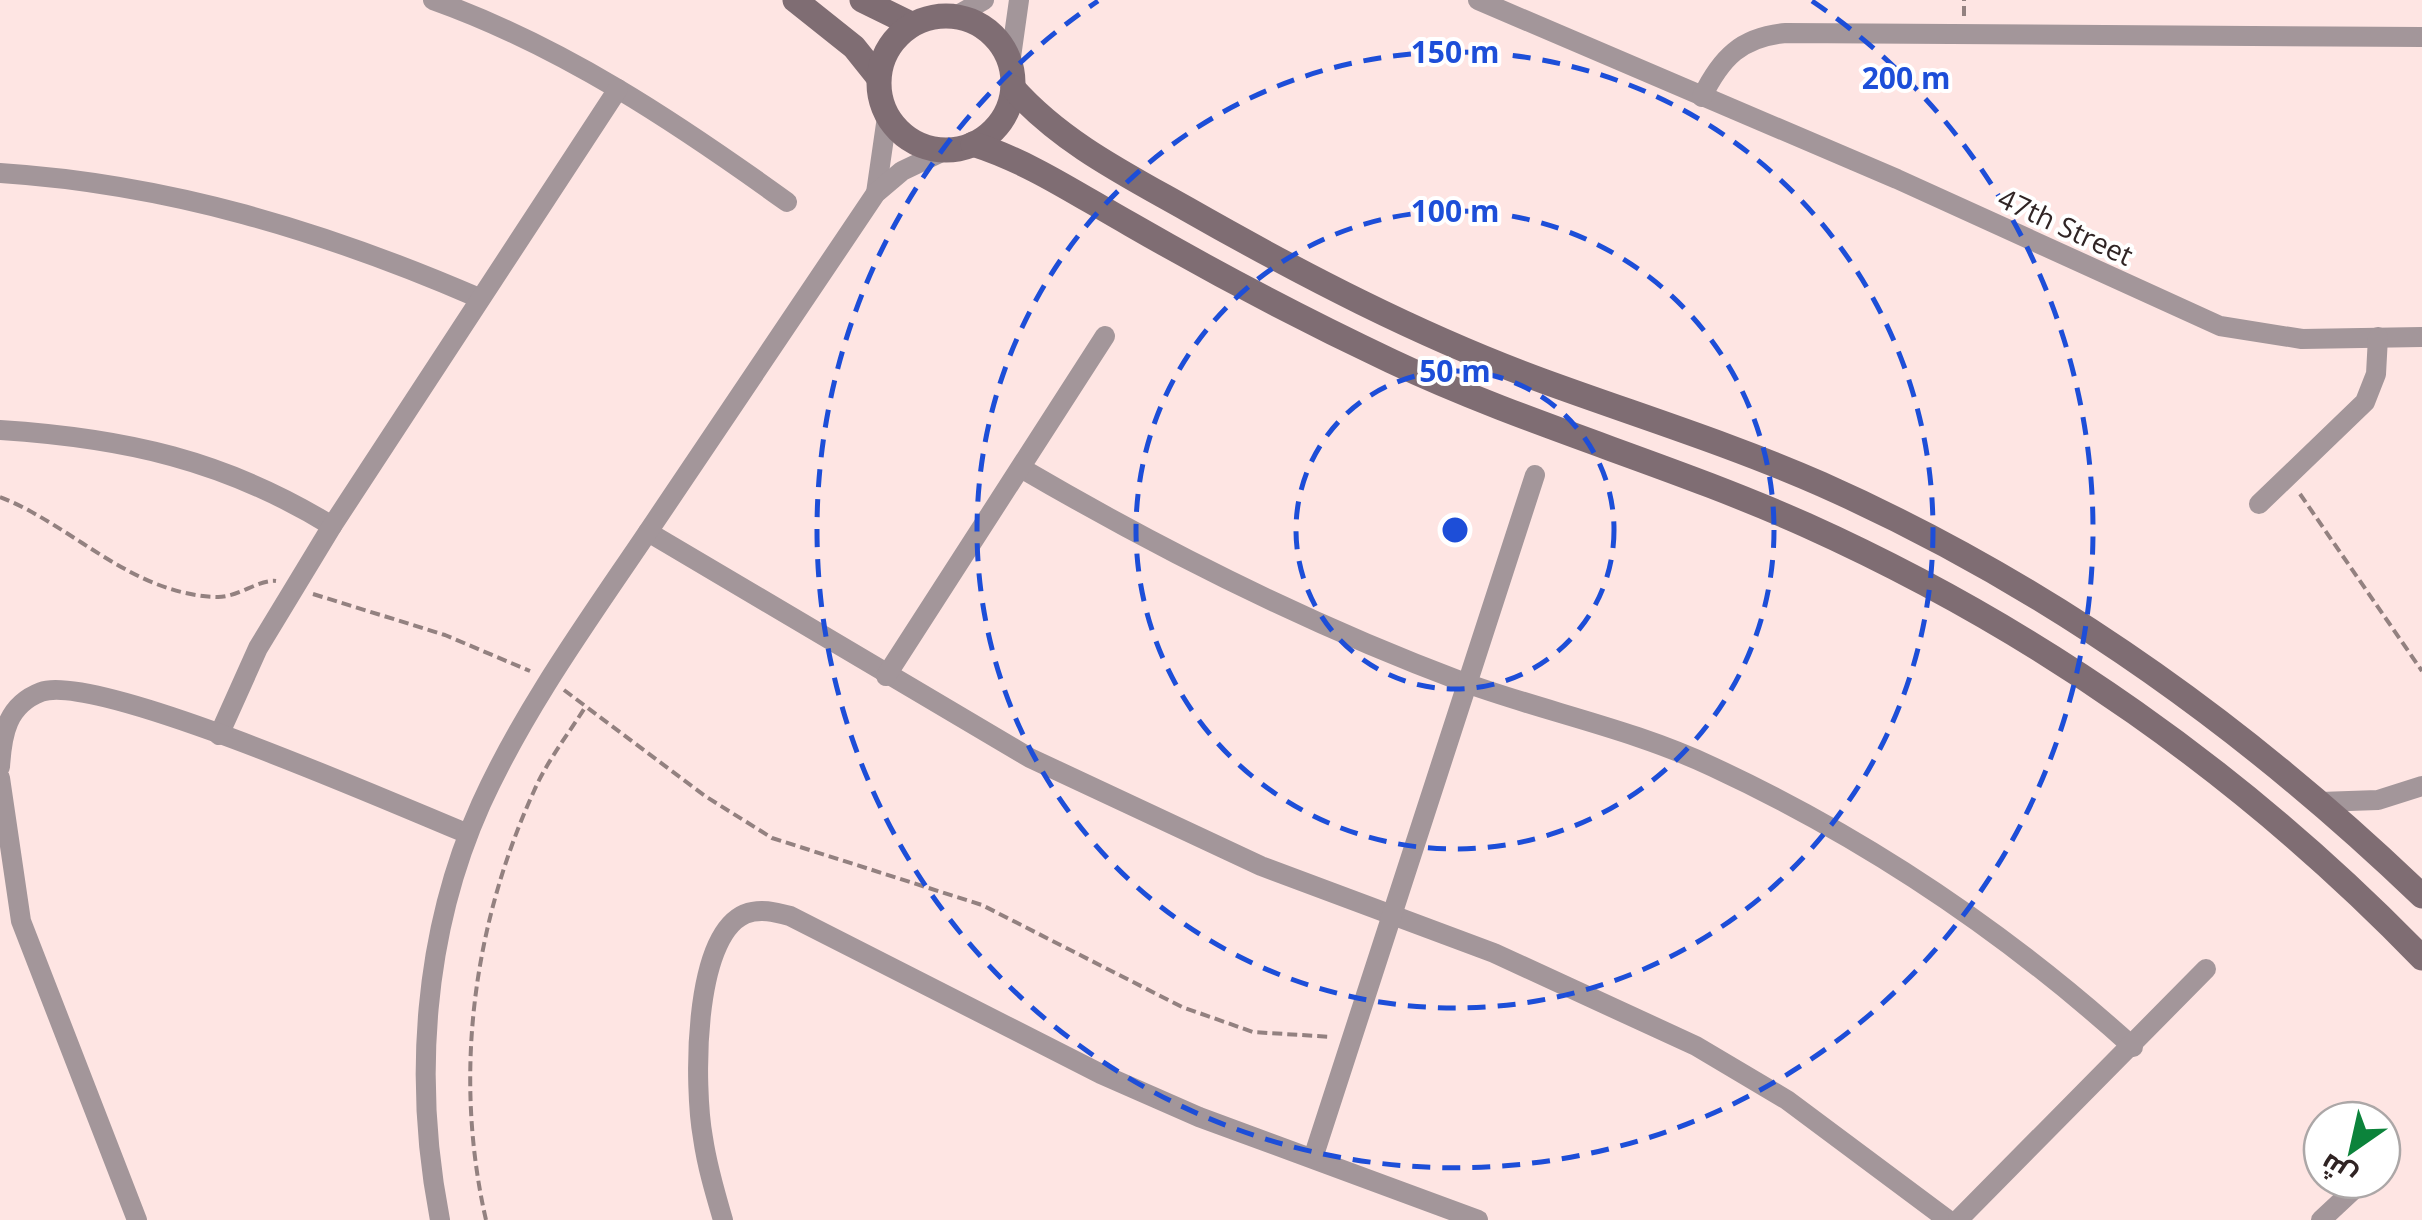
<svg xmlns="http://www.w3.org/2000/svg" width="2422" height="1220" viewBox="0 0 2422 1220" font-family="'Open Sans',Cairo,sans-serif">
<rect width="100%" height="100%" fill="#fee5e3"/>
<g fill="none" stroke-linecap="round" stroke-linejoin="round">
<g stroke="#938180" stroke-width="4" stroke-dasharray="10 5" stroke-linecap="butt">
<polyline points="1964,16 1964,0"/>
<polyline points="2300,494 2422,671"/>
<path d="M0 497C74 526 132 595 218 597 238 597 260 579 276 581"/>
<polyline points="313,594 445,635 530,671"/>
<polyline points="564,690 705,796 772,838 982,905 1182,1007 1253,1032 1332,1037"/>
<path d="M486 1220C453 1076 473 925 534 791 547 761 569 733 586 706"/>
</g>
<g stroke="#a3969a" stroke-width="20">
<path d="M433 0C562 46 676 122 787 202"/>
<polyline points="1478,0 1897,179 2220,326 2302,339 2422,337"/>
<polyline points="956,16 984,0"/>
<polyline points="1010,64 1019,0"/>
<path d="M1702 97C1721 58 1741 37 1786 33L2422 37"/>
<path d="M0 173C169 184 324 231 479 298"/>
<polyline points="876,193 887,117"/>
<path d="M0 430C124 438 225 460 332 526"/>
<path d="M1021 468C1163 551 1308 624 1463 682 1545 712 1633 729 1713 767 1868 839 2007 933 2133 1047"/>
<polyline points="2259,504 2365,402 2376,374 2378,337"/>
<polyline points="648,532 1030,758 1261,866 1494,953 1696,1046 1787,1100 1948,1220"/>
<polyline points="886,676 1105,336"/>
<polyline points="219,735 258,648 332,526 618,89"/>
<path d="M0 767C2 734 7 705 41 692 95 671 399 806 468 834"/>
<polyline points="0,778 21,921 137,1220"/>
<polyline points="2320,802 2378,800 2422,786"/>
<polyline points="1313,1158 1535,475"/>
<polyline points="2382,1164 2383,1163"/>
<path d="M440 1220C413 1082 423 933 481 804 527 703 595 611 656 520 729 411 803 302 876 193L902 171 946 150"/>
<path d="M723 1220C715 1193 707 1166 703 1138 694 1089 692 937 745 914 760 908 775 912 790 916L1101 1074 1199 1117 1478 1220"/>
<polyline points="1958,1220 2206,969"/>
<polyline points="2321,1220 2364,1180"/>
</g>
<g stroke="#7f6d73" stroke-width="25">
<polyline points="795,0 854,47 878,77"/>
<polyline points="862,0 911,24"/>
<circle cx="946" cy="83" r="67"/>
<path d="M1013 88C1061 142 1125 174 1187 209 1301 274 1420 336 1543 381 1636 415 1730 444 1821 484 2046 584 2245 726 2422 896"/>
<path d="M973 144C1030 162 1078 195 1130 224 1215 273 1302 319 1391 361 1526 425 1670 464 1806 525 2037 629 2246 776 2422 958"/>
</g>
</g>
<g fill="none" stroke="#1d4ed8" stroke-width="5" stroke-dasharray="18 12">
<circle cx="1455" cy="530" r="159"/>
<circle cx="1455" cy="530" r="319"/>
<circle cx="1455" cy="530" r="478"/>
<path d="M1812 1A638 638 0 1 1 1098 1"/>
</g>
<g text-anchor="middle" dominant-baseline="central" stroke-width="8" stroke-linejoin="round" paint-order="stroke">
<g font-size="28" fill="#302424" stroke="#fff">
<text transform="translate(2066 226) rotate(25)">47th Street</text>
</g>
</g>
<circle cx="1455" cy="530" r="15" fill="#1d4ed8" stroke="#fff" stroke-width="5"/>
<g font-size="30" text-anchor="middle" font-weight="bold" fill="#1d4ed8" stroke="#fff" stroke-width="8" stroke-linejoin="round" paint-order="stroke">
<text x="1455" y="63">150 m</text>
<text x="1906" y="89">200 m</text>
<text x="1455" y="222">100 m</text>
<text x="1455" y="382">50 m</text>
</g>
<g transform="translate(2352 1150) rotate(214)"><circle r="48" fill="#ffffff" stroke="#aca7a7" stroke-width="2.5"/>
<path d="M0-8L18 38L0 25L-18 38Z" fill="#0c833b"/>
<text y="-15" font-size="28" font-weight="bold" text-anchor="middle" fill="#302424">ش</text>
</g>
</svg>
